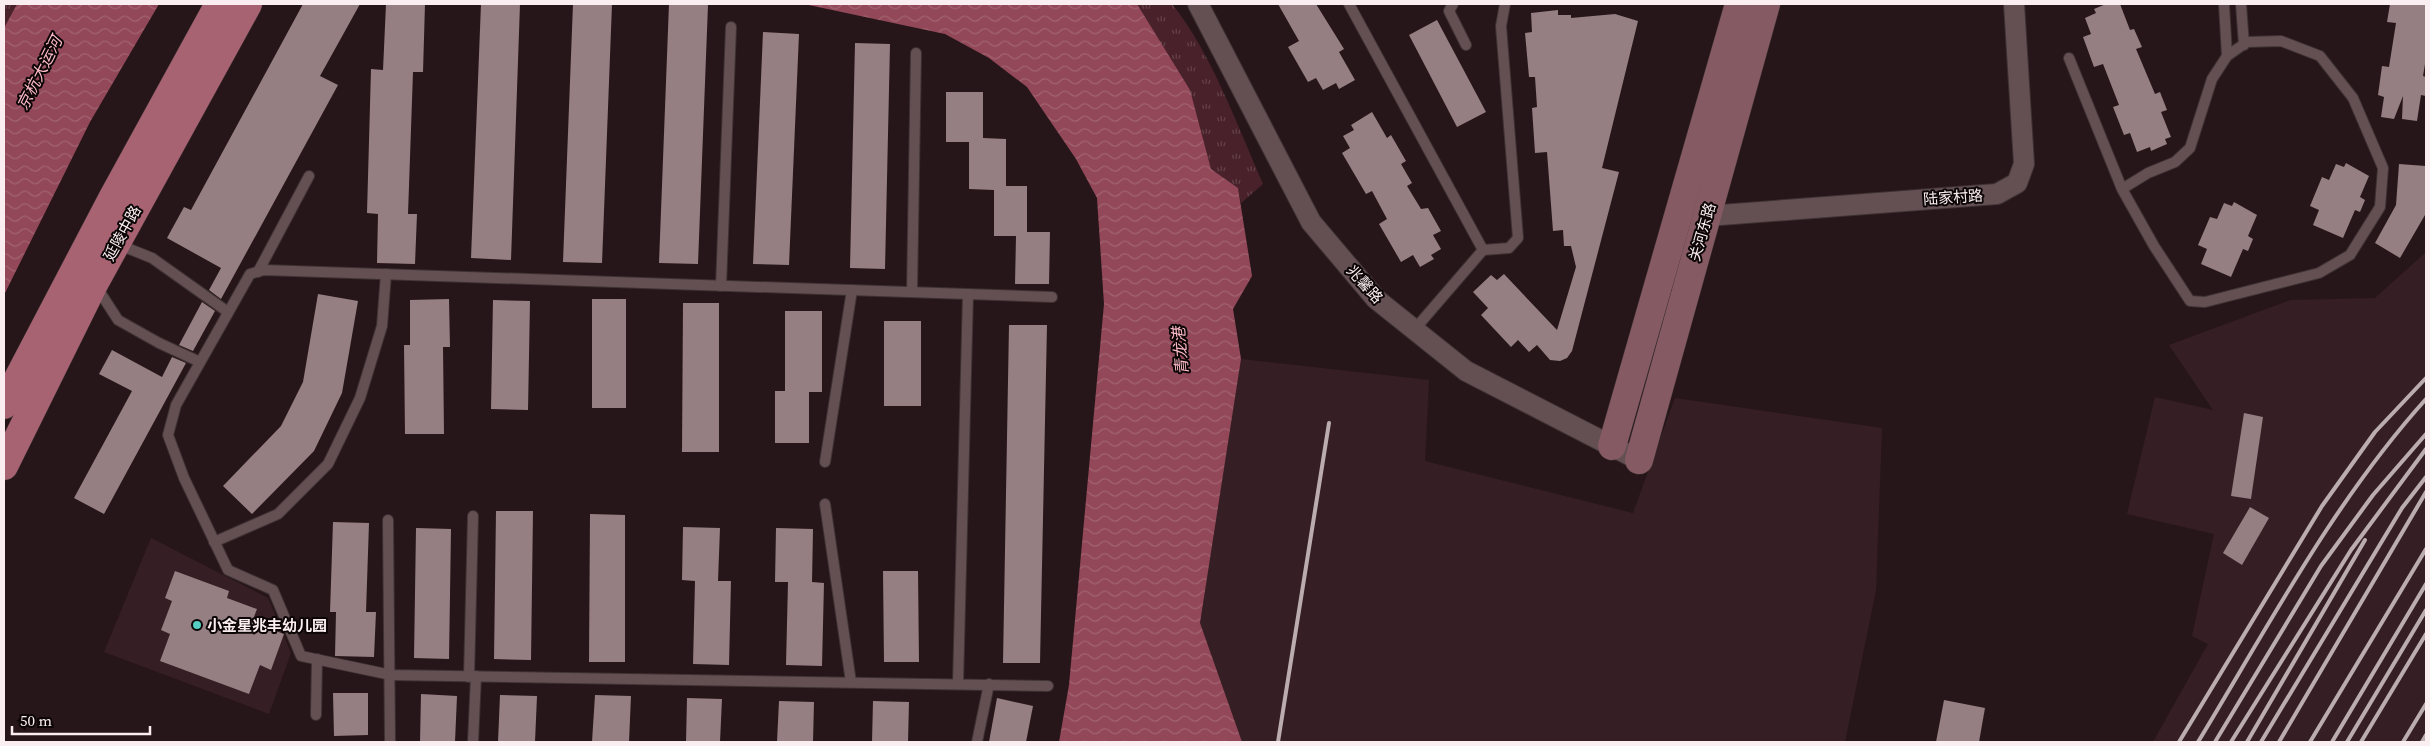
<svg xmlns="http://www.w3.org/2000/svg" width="2430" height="746" viewBox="0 0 2430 746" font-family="'Source Serif 4','Noto Sans SC',serif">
<defs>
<pattern id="park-tufts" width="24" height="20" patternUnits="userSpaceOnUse" patternTransform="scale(1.25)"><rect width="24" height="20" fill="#49212a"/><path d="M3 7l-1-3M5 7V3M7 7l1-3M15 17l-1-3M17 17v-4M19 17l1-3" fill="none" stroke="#644249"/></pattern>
<pattern id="water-waves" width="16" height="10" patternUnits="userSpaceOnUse" patternTransform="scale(1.25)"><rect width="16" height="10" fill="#924859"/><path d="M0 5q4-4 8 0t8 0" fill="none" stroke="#a26371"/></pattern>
</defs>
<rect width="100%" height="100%" fill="#271619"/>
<g fill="#361f24">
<polygon points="2426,252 2426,742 2153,742 2208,644 2192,636 2214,534 2127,514 2155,397 2213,410 2169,345 2291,300 2375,298"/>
<polygon points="1241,359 1429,380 1425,461 1633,513 1675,398 1882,428 1876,590 1845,742 1159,742 1200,623"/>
<polygon points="151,538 268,598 291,653 269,714 104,652"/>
</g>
<g fill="url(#park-tufts)">
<polygon points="4,4 17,4 4,28"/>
<path d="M1137 4H1172C1211 52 1238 127 1263 184L1241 203 1238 188 1211 169 1191 95Z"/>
</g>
<g fill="url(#water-waves)">
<polygon points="17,4 159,4 90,122 4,295 4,28"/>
<polygon points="804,4 1137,4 1190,90 1211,169 1238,188 1252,276 1233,309 1241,359 1200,623 1242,742 1059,742 1069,685 1104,304 1097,198 1076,159 1027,87 989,58 945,34"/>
</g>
<g fill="#957f82">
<polygon points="303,4 360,4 320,76 338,85 221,299 209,290 221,268 167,238 184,207 191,210"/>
<polygon points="386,4 425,4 423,72 413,72 408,214 417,214 415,264 377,263 378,214 367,213 371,69 383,70"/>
<polygon points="481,4 520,4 511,260 471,258"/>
<polygon points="573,4 612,4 602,263 563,262"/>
<polygon points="669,4 708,5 698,264 659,263"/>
<polygon points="1278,4 1316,4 1344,49 1339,52 1355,80 1339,89 1336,83 1323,90 1316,78 1308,82 1288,47 1299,41"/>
<polygon points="2106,4 2120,4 2130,30 2134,29 2142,47 2136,49 2155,94 2160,92 2167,110 2161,112 2171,137 2165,139 2167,144 2151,151 2150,147 2137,152 2130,133 2124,135 2113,107 2119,105 2103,64 2094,67 2083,37 2091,34 2085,18 2096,13 2094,9"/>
<polygon points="2390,4 2426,4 2426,58 2423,76 2426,77 2426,96 2421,95 2417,121 2402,119 2403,96 2394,119 2381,117 2384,97 2378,95 2382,66 2389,67 2396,23 2387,22"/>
<polygon points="1558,10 1558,15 1571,15 1571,18 1615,14 1638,21 1602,168 1619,172 1572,351 1567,358 1560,361 1550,360 1537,345 1529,352 1518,340 1511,347 1481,315 1488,308 1473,292 1491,275 1497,280 1504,274 1557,330 1576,267 1571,246 1564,246 1563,230 1553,231 1547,152 1535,153 1532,108 1537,107 1535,77 1529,77 1525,33 1532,32 1531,13"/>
<polygon points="1437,20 1486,112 1457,127 1409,35"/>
<polygon points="763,32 799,34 789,265 753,264"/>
<polygon points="855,43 890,44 885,269 850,268"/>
<polygon points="946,92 983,92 983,138 1006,139 1006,186 1027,186 1027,232 1050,232 1049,284 1015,284 1016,236 994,236 994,190 969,189 969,142 946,142"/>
<polygon points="1372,112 1387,138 1391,135 1406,161 1401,164 1412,183 1407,186 1421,209 1428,208 1441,231 1433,235 1441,249 1431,255 1434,259 1420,267 1413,255 1401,262 1379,224 1387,219 1372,191 1366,194 1342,153 1350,148 1343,136 1354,130 1351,125"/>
<polygon points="2346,163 2369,176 2360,197 2365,200 2360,212 2355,210 2343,238 2313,225 2319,210 2310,206 2322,177 2329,180 2336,164 2344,167"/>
<polygon points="2399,164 2426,166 2425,215 2400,258 2375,243 2396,205"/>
<polygon points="2234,202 2257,215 2248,236 2253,239 2248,251 2243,249 2231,277 2201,264 2207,249 2198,245 2210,217 2217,219 2224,203 2232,206"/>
<polygon points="318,294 358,301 342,393 314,451 252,514 223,486 281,426 303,382"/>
<polygon points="449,299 450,347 443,347 444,434 405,434 404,345 410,345 410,300"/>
<rect x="592" y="299" width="34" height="109"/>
<polygon points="493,300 530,301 528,410 491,409"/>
<polygon points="202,302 215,311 193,351 179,345"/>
<polygon points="683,303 719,303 719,452 682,452"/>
<polygon points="785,311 822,311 822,392 809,392 809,443 775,443 775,391 785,391"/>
<rect x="884" y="321" width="37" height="85"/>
<polygon points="1009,325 1047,325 1040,663 1003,663"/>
<polygon points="112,350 162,377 172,357 186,363 104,514 74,498 132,391 99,374"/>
<polygon points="2244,413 2263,417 2251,499 2231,496"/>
<polygon points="2250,507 2269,518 2242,565 2223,553"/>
<polygon points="496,511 533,511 531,660 494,659"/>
<polygon points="590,514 625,515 625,662 589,662"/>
<polygon points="333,522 369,523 366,612 376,612 374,657 335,656 336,612 330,612"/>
<polygon points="683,527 720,528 718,581 731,581 729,665 693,664 695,581 682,580"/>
<polygon points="416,528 451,529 449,659 414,658"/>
<polygon points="776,528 813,529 812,582 824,583 822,666 786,665 788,582 775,582"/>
<polygon points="175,571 229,591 227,598 257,609 252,622 284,634 271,670 260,665 249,694 160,661 170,634 161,630 172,601 165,598"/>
<polygon points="883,571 918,571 919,662 884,662"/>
<polygon points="333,693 368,693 368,735 334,736"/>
<polygon points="421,694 457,696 455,742 420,742"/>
<polygon points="500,695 537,696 535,742 498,742"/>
<polygon points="595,695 631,696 629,742 592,742"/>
<polygon points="687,698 722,699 720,742 686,742"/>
<polygon points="997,698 1033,706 1026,742 989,742"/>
<polygon points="1944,700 1985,708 1979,742 1936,742"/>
<polygon points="779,701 814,702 813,742 777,742"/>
<polygon points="873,701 909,702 908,742 872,742"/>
</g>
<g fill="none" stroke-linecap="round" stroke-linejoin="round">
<defs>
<g id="service">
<polyline points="1349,4 1483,250"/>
<polyline points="1453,4 1449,11 1466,45"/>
<polyline points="2224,4 2227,56"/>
<polyline points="2241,4 2244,45"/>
<polyline points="2069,58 2122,189 2154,246 2190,301 2205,302 2319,273 2350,255 2380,207 2383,168 2353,98 2320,56 2281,41 2247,42 2227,56 2212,79 2190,148 2175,162 2148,173 2122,189"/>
<polyline points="117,244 152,258 228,312"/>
<polyline points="258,272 309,176"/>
<polyline points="96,286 118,320 159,343 200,362"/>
<polyline points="721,286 731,27"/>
<polyline points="912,292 916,53"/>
<polyline points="1414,330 1483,250 1509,248 1518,238 1501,26 1505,4"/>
<polyline points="825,462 852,290"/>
<polyline points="825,504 851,682"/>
<polyline points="388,520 390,742"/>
<polyline points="214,542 278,514 328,464 360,398 382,326 386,274"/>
<polyline points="469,677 473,516"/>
<polyline points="958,684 968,294"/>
<polyline points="1048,686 391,675 301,656 273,590 228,570 184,478 168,435 176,405 250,274 264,270 1052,297"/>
<polyline points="316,715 317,659"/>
<polyline points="473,742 476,676"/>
<polyline points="977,742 989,684"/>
</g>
<g id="minor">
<polyline points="1198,4 1311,222 1376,299 1466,371 1639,460"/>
<polyline points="1707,216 1997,194 2017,183 2024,164 2014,4"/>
</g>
<g id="secondary">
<polyline points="1612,446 1739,4"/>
<polyline points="1639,460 1766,4"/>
</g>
<g id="primary">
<polyline points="4,405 113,197 219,4"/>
<polyline points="4,466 94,284 248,4"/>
</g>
</defs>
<use href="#service" stroke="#3e3234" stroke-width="12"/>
<use href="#minor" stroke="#3e3234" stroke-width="22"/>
<use href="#secondary" stroke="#3e3234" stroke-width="29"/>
<use href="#primary" stroke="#3e3234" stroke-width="29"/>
<use href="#service" stroke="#645053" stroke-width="10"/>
<use href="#minor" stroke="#645053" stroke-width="20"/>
<use href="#secondary" stroke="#865a63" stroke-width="28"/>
<use href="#primary" stroke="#a86372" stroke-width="28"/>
<g stroke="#bbadaf" stroke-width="4">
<polyline points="1278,742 1329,423"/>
<polyline points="2179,742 2322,506 2375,432 2426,378"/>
<path d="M2198 742C2269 625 2334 501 2426 399"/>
<polyline points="2215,742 2321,566 2373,495 2426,434"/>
<polyline points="2231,742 2351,550 2426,449"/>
<polyline points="2247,742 2365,540"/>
<polyline points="2261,742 2402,508 2426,477"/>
<polyline points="2279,742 2426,492"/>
<polyline points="2310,742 2426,549"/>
<polyline points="2332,742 2426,584"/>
<polyline points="2347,742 2426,610"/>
<polyline points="2361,742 2426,634"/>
<polyline points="2403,742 2426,704"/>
<polyline points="2422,742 2426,735"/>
</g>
</g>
<circle fill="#56cec2" stroke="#0b0506" stroke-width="2" cx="197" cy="625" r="5"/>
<g text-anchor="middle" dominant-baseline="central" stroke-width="4" stroke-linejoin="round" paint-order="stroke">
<g font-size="15" fill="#fbeef0" stroke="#0b0506">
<text transform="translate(1953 197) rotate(-4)">陆家村路</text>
<text transform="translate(1702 232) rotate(-74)">关河东路</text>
<text transform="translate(122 233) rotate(-61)">延陵中路</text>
<text transform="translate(1365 284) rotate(48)">兆馨路</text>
</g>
<g font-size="15" font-weight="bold" fill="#fbeef0" stroke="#0b0506" text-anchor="start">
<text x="207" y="625">小金星兆丰幼儿园</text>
</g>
<g font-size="16" font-style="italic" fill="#fcbac6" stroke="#0b0506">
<text transform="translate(39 73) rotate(-63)">京杭大运河</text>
<text transform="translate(1180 351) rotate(-95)">青龙港</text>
</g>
</g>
<rect width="2430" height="746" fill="none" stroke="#fbeef0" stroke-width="10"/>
<path d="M12 726v8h138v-8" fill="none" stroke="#fbeef0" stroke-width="2.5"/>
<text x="20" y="726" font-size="15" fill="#fbeef0" stroke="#0b0506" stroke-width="4" paint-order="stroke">50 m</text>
</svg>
